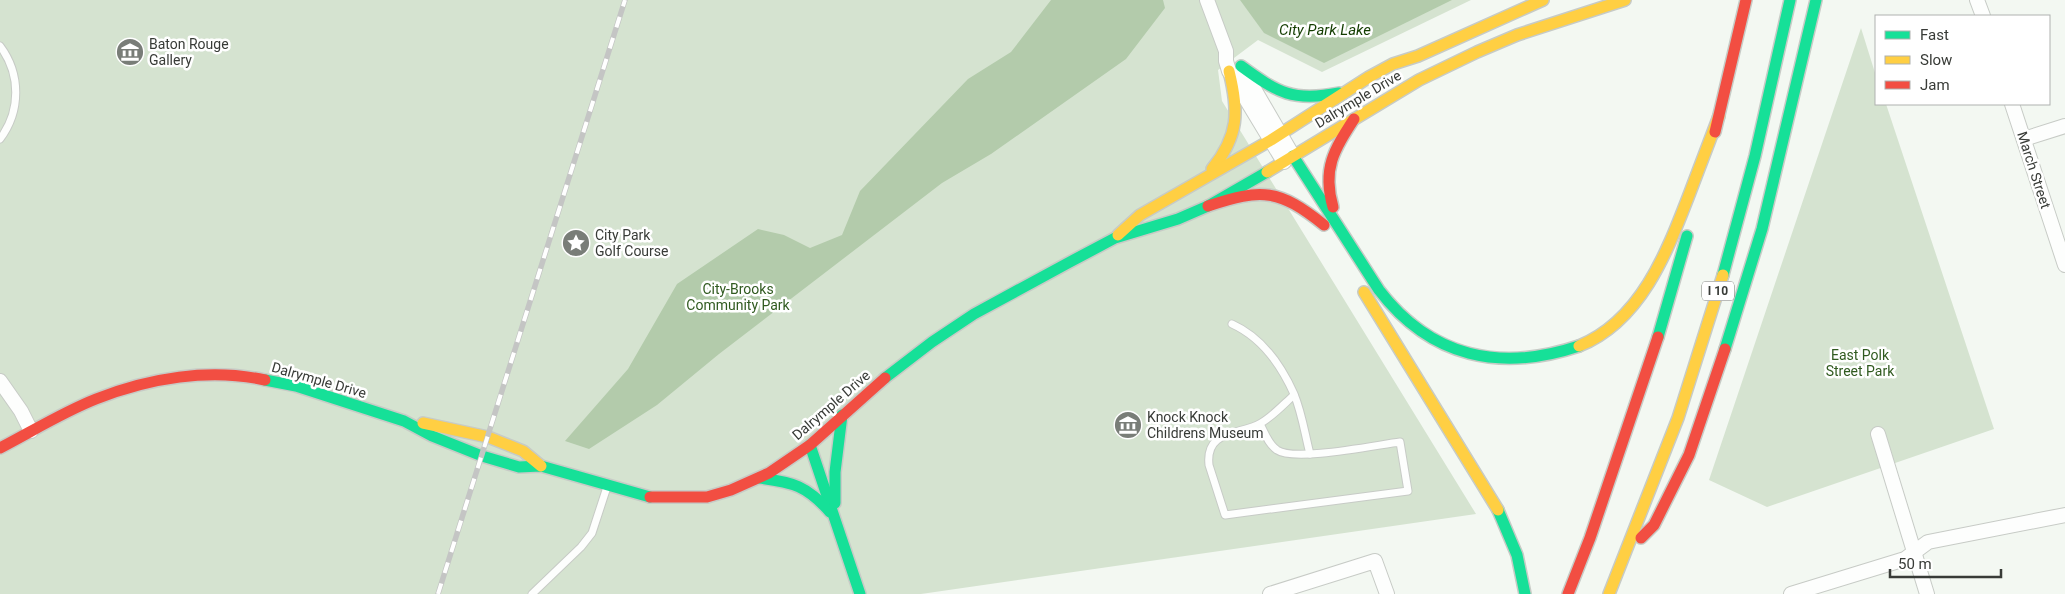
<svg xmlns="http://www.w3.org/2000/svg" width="2065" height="594" viewBox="0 0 2065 594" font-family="Roboto,sans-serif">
<rect width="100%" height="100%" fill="#f3f8f2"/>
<g fill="#d5e3d0">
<polygon points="0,0 1471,0 1322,72 1258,40 1218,70 1222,101 1476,514 921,594 0,594"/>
<polygon points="1861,28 1876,76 1876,104 1886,104 1994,429 1767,507 1709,480"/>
</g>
<g fill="#b3cbab">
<polygon points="1051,0 1163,0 1165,8 1126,59 991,154 942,183 719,354 657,405 589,449 565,441 628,369 677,284 758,229 784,235 810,248 842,235 860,191 968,79 1011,52"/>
<polygon points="1240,0 1452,0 1324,63 1264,33"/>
</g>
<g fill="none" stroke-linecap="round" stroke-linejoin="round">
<defs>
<g id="lane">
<path d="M0 46C21 74 21 111 0 139"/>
<path d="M1232 324C1261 337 1281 365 1294 394 1302 413 1305 435 1310 454"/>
<path d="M1260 424C1265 433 1268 444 1277 450 1294 462 1376 445 1400 442L1408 491 1225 515 1209 465C1205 429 1241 435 1261 423 1273 416 1284 404 1294 395"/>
<polyline points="532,594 581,547 592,533 607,487"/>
</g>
<g id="street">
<polyline points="1207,0 1226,51 1226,61 1229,71 1284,162"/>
<polyline points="1977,0 1983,16"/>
<polyline points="1243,70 1293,156"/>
<polyline points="2012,104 2065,265"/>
<polyline points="2024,139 2065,126"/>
<polyline points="0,381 21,411 31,431"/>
<polyline points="1878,434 1927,594"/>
<polyline points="1270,594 1375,561 1387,594"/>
<polyline points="1791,594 1905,559 1928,542 2065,515"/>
</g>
<g id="fast">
<path d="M1241 66C1278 93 1293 102 1339 93"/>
<path d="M1293 156 1379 290C1431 358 1501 372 1579 346"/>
<polyline points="1723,275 1755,156 1790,0"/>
<polyline points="1658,337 1687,236"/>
<polyline points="1725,349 1762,229 1816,0"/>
<polyline points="885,378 932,342 974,314 1068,263 1115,238 1178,219 1208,206 1267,172"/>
<polyline points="265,380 296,386 404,421 432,436 482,456 519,467 541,466 650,497"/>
<polyline points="810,445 860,594"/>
<path d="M759 478C793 482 807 486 830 512"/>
<polyline points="835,503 835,472 842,415"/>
<polyline points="1498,510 1517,555 1525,594"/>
</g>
<g id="slow">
<path d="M1212 169C1239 136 1239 111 1229 71"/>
<polyline points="1267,172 1419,80 1477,52 1517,35 1625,0"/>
<polyline points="1118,235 1140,215 1271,140 1369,77 1393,64 1418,56 1543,0"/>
<polyline points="1364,292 1498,510"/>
<path d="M1579 346C1641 321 1667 252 1689 195 1699 168 1709 142 1719 116"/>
<polyline points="423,423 488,437 523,451 541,466"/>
<polyline points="1609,594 1678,418 1723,275"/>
</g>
<g id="jam">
<polyline points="1715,132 1746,0"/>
<path d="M1208 206C1262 188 1279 189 1324 225"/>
<path d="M1333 207C1322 169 1334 150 1354 119"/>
<path d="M0 448C31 432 63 412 96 399 149 378 209 368 265 380"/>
<polyline points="650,497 707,497 731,490 769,473 810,445 885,378"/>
<polyline points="1641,538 1654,525 1689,455 1725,349"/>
<polyline points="1568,594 1590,538 1658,337"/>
</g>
</defs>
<use href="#lane" stroke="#c7cbc6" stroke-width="9"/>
<use href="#street" stroke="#c7cbc6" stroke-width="16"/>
<use href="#fast" stroke="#c7cbc6" stroke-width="14"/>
<use href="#slow" stroke="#c7cbc6" stroke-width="14"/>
<use href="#jam" stroke="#c7cbc6" stroke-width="14"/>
<use href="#lane" stroke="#fdfefd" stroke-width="7"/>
<use href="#street" stroke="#fdfefd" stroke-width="14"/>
<use href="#fast" stroke="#16e098" stroke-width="11"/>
<use href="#slow" stroke="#ffcf43" stroke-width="11"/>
<use href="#jam" stroke="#f24e42" stroke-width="11"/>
<defs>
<polyline id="rail" points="438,594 625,0"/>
</defs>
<use href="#rail" stroke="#c4c5c4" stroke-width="5.5"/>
<use href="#rail" stroke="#fff" stroke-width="4" stroke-dasharray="11" stroke-linecap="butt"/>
</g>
<defs>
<symbol id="museum-disc" viewBox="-11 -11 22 22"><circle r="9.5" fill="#797d78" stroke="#fff"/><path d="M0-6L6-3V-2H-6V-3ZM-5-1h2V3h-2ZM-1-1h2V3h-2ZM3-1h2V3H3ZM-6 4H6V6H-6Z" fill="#fff"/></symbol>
<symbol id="sight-disc" viewBox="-11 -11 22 22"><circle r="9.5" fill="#797d78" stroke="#fff"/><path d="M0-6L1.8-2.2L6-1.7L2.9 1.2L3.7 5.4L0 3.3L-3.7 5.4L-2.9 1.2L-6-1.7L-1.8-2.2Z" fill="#fff"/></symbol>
</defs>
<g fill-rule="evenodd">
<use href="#museum-disc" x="114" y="36" width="32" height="32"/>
<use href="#sight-disc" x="560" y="227" width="32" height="32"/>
<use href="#museum-disc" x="1112" y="409" width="32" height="32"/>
</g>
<g text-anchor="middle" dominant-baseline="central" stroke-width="5" stroke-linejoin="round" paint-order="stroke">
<rect fill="#fff" stroke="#747673" stroke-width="1" x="1702" y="281.5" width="32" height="19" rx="4"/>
<g font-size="12" font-weight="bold" fill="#383b37">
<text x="1718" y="291">I 10</text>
</g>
<g font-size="14" fill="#383b37" stroke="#fff" text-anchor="start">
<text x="149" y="44">Baton Rouge<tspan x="149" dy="16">Gallery</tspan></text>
<text x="595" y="235">City Park<tspan x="595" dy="16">Golf Course</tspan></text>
<text x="1147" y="417">Knock Knock<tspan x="1147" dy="16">Childrens Museum</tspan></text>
</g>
<g font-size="14" fill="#383b37" stroke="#fff">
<text transform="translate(1358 99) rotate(-31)">Dalrymple Drive</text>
<text transform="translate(2034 170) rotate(72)">March Street</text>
<text transform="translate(319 380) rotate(16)">Dalrymple Drive</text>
<text transform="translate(831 405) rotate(-41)">Dalrymple Drive</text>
</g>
<g font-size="14" fill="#305a1f" stroke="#fff">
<text x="738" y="289">City-Brooks<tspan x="738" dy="16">Community Park</tspan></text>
<text x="1860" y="355">East Polk<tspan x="1860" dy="16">Street Park</tspan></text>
</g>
<g font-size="15" font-style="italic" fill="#133d00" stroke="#fff">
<text x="1325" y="30">City Park Lake</text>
</g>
</g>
<rect x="1875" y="15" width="175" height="90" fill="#ffffff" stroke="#afb1af"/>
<rect x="1885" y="31" width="25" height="8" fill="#16e098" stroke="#afb1af"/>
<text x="1920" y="40" font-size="15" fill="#383b37">Fast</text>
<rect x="1885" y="56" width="25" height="8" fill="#ffcf43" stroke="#afb1af"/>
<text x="1920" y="65" font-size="15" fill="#383b37">Slow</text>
<rect x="1885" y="81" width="25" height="8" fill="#f24e42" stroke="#afb1af"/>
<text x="1920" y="90" font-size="15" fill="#383b37">Jam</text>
<path d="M1890 569v8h111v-8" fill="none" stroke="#383b37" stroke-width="2.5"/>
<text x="1898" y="569" font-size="15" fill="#383b37" stroke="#ffffff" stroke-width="4" paint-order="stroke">50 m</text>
</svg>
